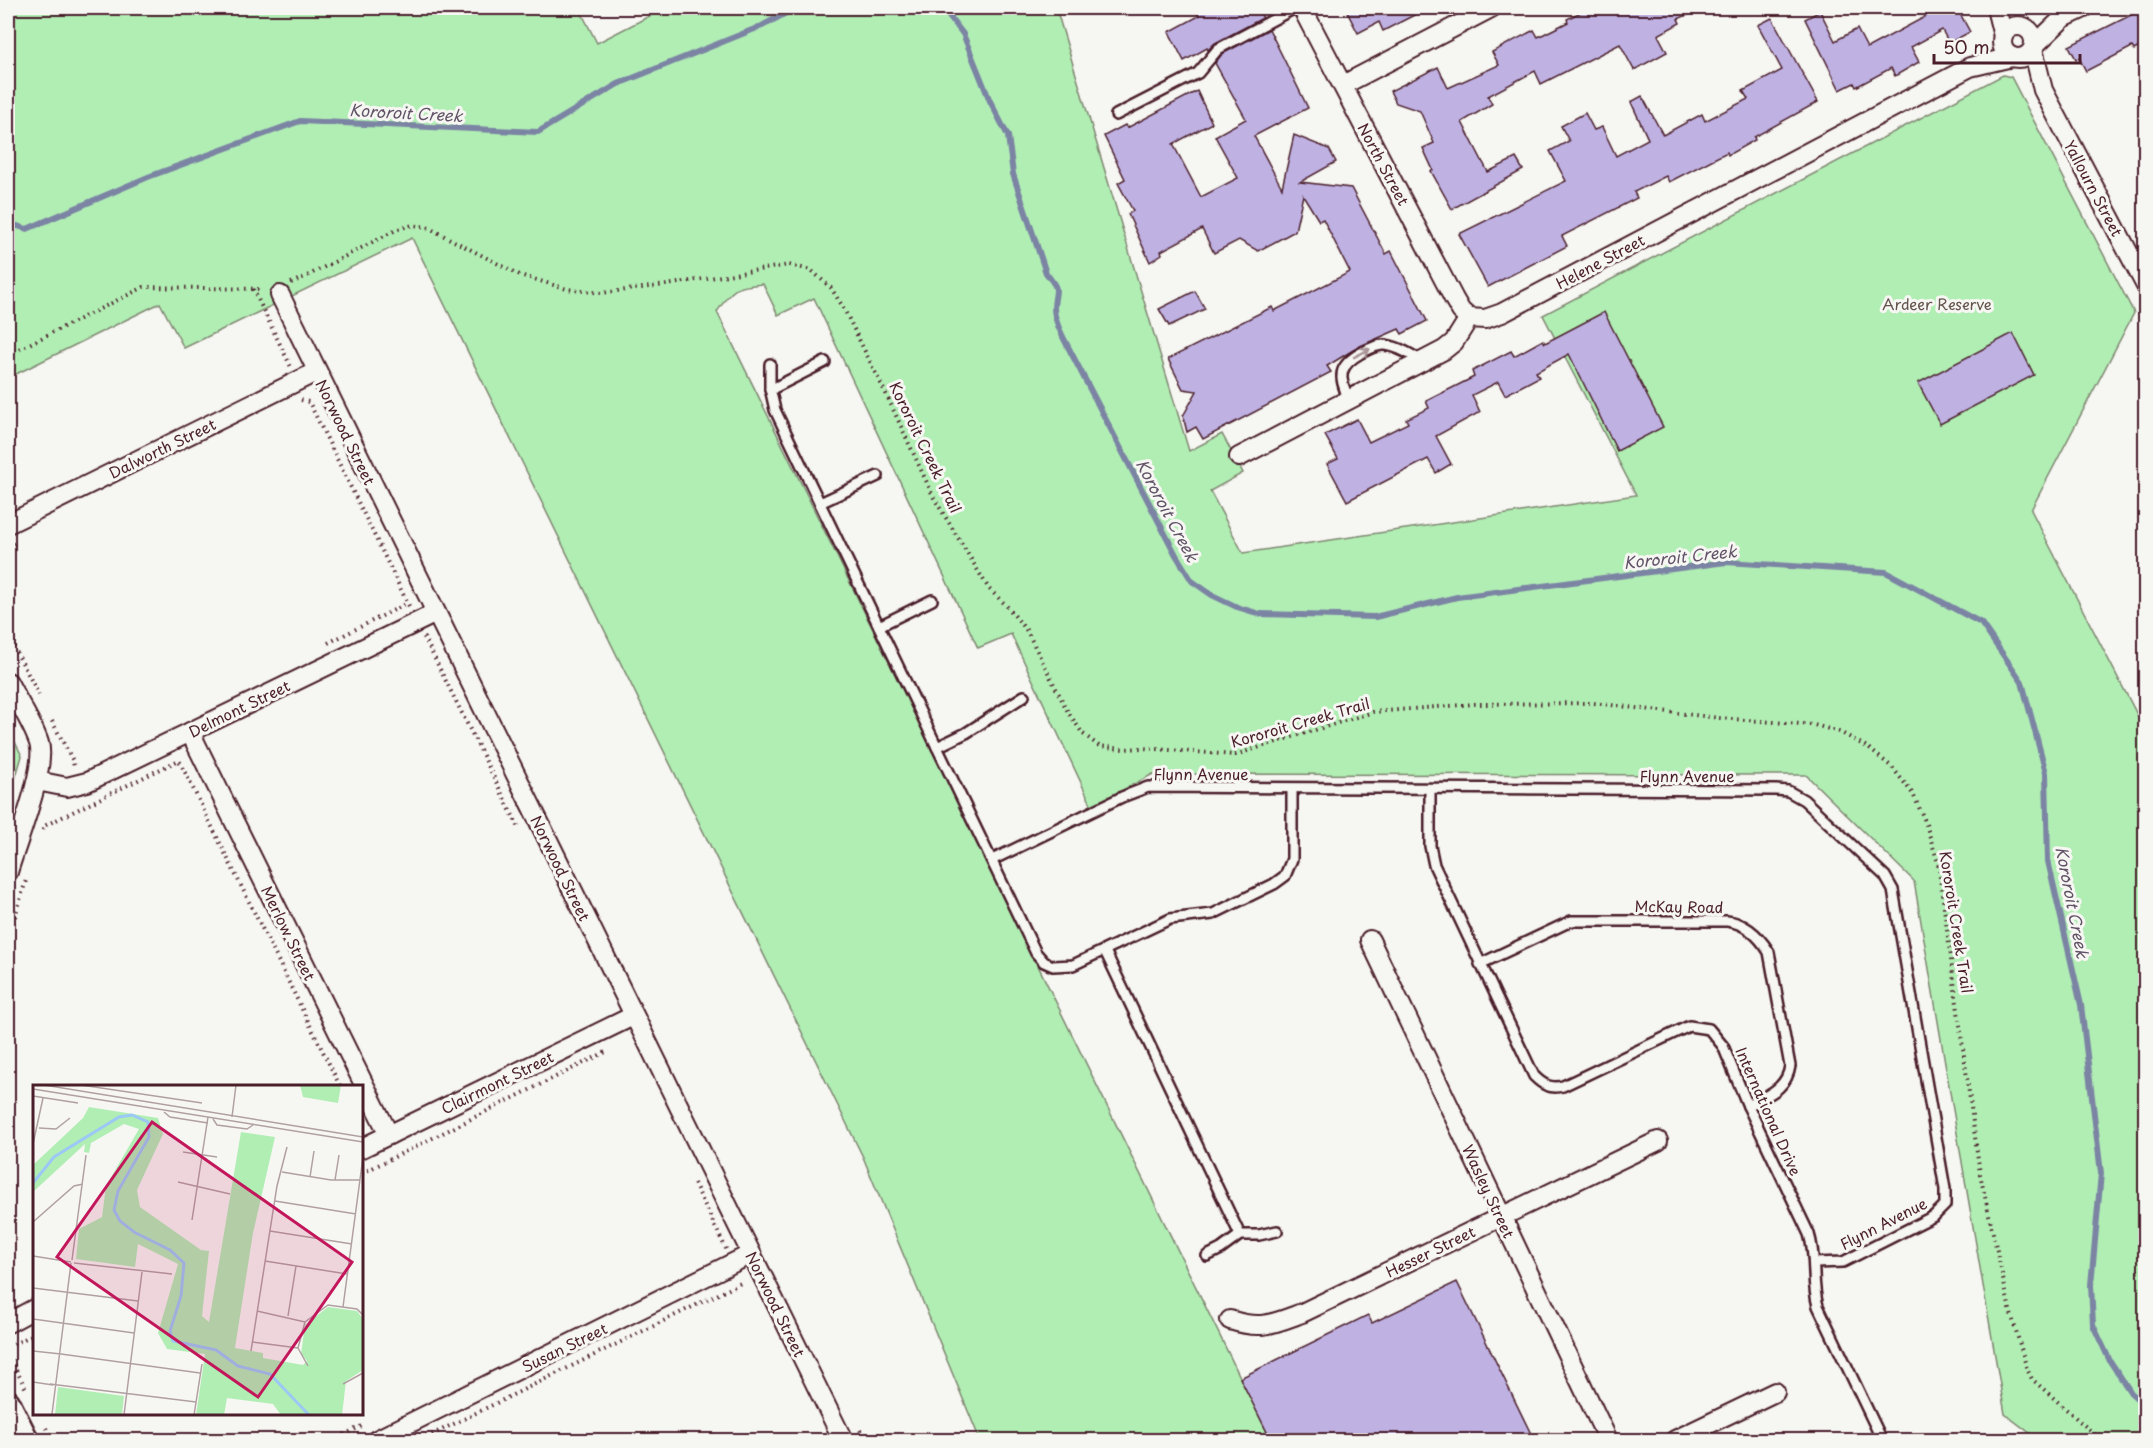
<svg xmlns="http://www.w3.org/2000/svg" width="2153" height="1448" viewBox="0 0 2153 1448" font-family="'Playpen Sans',sans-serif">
<rect width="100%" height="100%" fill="#f6f6f2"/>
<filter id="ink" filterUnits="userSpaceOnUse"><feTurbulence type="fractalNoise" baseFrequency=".0167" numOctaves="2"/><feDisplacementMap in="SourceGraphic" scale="12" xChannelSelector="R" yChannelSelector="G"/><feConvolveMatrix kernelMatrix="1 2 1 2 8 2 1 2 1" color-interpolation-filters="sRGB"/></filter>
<g filter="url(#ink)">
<g fill="#b1eeb4" stroke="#7e8670" stroke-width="1.5">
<path d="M8 8H579L597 43 665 8H1056L1189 451 1222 434 1243 473 1210 491 1243 553 1636 495 1543 315 2003 75 2011 77 2134 313 2031 510 2145 730V1440H2039L2005 1414 1914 881 1806 775 1153 774 1092 806 1011 634 978 648 814 298 778 315 763 284C734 286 733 288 717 312L1271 1440H980L863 1157 412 238 184 348 160 303 8 378Z"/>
<polygon points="8,728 22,756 8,803"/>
</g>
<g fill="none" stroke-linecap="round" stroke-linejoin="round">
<g stroke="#7b84a4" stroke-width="6">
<path d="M943 8 963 34 990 101 1008 136 1013 174 1046 273C1061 292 1055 287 1054 308 1054 319 1059 328 1063 337L1176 555 1192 581 1212 595 1237 607 1260 614 1375 617 1457 597 1726 562 1886 572 1981 623 2022 682 2046 773 2048 861 2081 1005 2101 1173 2091 1285 2093 1325 2110 1361 2131 1393 2146 1406"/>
<polyline points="8,223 27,229 148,177 300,121 538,132 618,84 762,26 795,8"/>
</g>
</g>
<g fill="#bfb2e3" stroke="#4a1f2b" stroke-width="1.5">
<polygon points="1195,8 1257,8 1263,18 1215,43 1208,50 1207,48 1184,61 1169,32 1199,16"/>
<polygon points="1345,8 1428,8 1383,31 1379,22 1358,33"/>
<polygon points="1588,8 1703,8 1678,19 1680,23 1658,35 1667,52 1634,70 1620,44 1541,84 1535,71 1488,96 1492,104 1462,122 1488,172 1516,158 1523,170 1452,209 1431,171 1433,170 1423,148 1434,143 1420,111 1396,103 1390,91 1438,67 1448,88 1499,65 1492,52 1534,30 1538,37 1568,22 1567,19"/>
<polygon points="1920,8 1957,8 1970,32 1949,43 1942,30 1911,47 1919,62 1895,76 1891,68 1856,87 1854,83 1840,90 1805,19 1820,11 1835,41 1857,29 1867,48 1925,17"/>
<polygon points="2145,8 2145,44 2134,50 2132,47 2086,71 2079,58 2076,59 2069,46"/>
<polygon points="1772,18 1818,102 1754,137 1755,140 1728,155 1727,152 1669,182 1666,176 1634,192 1637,198 1562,236 1567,246 1488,287 1459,234 1566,181 1550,151 1569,141 1561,126 1585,113 1594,130 1602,127 1616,156 1648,139 1631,102 1642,96 1663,135 1702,114 1705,121 1748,99 1743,91 1782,70 1758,25"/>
<polygon points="1269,29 1308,108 1254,136 1282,188 1294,135 1329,149 1336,162 1300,182 1351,188 1386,254 1391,251 1427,321 1402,334 1399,329 1358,347 1327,366 1331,372 1203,439 1196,427 1187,432 1183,416 1197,391 1183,389 1168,359 1272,307 1274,311 1350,272 1323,219 1319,221 1303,195 1295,231 1258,251 1239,240 1214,253 1202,229 1161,251 1162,254 1150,262 1128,214 1133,211 1118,183 1125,179 1104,136 1125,125 1127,128 1197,91 1212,123 1173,144 1201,197 1238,178 1215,136 1246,119 1215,63 1222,54"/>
<polygon points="1195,291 1205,309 1169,326 1159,309"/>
<polygon points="1604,312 1663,427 1617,451 1569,354 1536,372 1539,377 1505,395 1498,382 1472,395 1480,412 1436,436 1451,464 1436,473 1428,459 1347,501 1327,464 1338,459 1325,435 1357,419 1369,442 1408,423 1406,419 1429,408 1426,401 1474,377 1472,371 1511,351 1514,356 1543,340 1545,343"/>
<polygon points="2013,333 2034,375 1940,424 1918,383"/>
<polygon points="1457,1282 1534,1440 1271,1440 1240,1378 1368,1315 1372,1323"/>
</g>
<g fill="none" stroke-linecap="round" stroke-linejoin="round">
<defs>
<g id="service">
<polyline points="1116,115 1198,73 1218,49 1295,8"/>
<polyline points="770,364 770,388 775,410 1036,953 1044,962 1053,966 1073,965 1170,919 1213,914 1274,884 1285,876 1292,859 1292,789"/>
<polyline points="770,390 825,362"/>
<path d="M1349 399C1338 377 1338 366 1361 353 1367 350 1376 345 1383 345 1396 345 1411 355 1422 361"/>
<polyline points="820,503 878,476"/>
<polyline points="879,626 932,600"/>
<polyline points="937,747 966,733 1024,696"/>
<path d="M1430 790V846L1434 865 1534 1076C1543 1085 1550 1089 1563 1086L1689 1026 1709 1029 1723 1046 1748 1106 1809 1234C1817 1259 1811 1282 1818 1306L1882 1440"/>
<polyline points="992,860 1122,797 1148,787 1776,790 1788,791 1804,800 1885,876 1893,890 1945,1189 1945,1205 1934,1216 1843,1262 1815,1263"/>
<polyline points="1105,951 1240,1235"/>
<path d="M1480 964 1571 921H1727C1746 923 1759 936 1769 952L1790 1066C1787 1089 1767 1095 1748 1106"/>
<polyline points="1207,1256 1221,1249 1240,1235 1259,1235 1277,1231"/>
</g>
<g id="minor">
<polyline points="1302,8 1454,299 1461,311 1469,318"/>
<polyline points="1996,8 2003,36"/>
<circle cx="2018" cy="42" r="16"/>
<polyline points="2034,46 2063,18 2084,8"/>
<polyline points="2033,49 2043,90 2146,286"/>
<polyline points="1343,85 1491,8"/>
<polyline points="280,295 843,1440"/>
<polyline points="1239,457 1444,350 1454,342 1469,318 1485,319 1502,313 1970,67 2012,57"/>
<polyline points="8,524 316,372"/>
<path d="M8 682C18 702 32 722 39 743 47 768 16 844 8 872"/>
<polyline points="190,732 389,1135"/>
<polyline points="37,781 67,787 87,782 436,613"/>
<polyline points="1370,940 1608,1440"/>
<polyline points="362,1148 633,1016"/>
<path d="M1230 1320C1261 1330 1272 1324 1302 1313L1658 1141"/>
<polyline points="8,1323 34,1309"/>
<polyline points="376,1440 751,1254"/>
<polyline points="1675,1440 1775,1392"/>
</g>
<polyline id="tertiary" points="8,1402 27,1440"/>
</defs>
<use href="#service" stroke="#4a1f2b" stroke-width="14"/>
<use href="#minor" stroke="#4a1f2b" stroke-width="22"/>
<use href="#tertiary" stroke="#4a1f2b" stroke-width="27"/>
<g stroke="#4a1f2b" stroke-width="4" stroke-dasharray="1.5 4.5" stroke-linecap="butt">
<polyline points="291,283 305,277 398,229 413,225 427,227 520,275 567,289 602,293 666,285 789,265 811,270 831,288 843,307 887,396 934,498 989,589 1006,605 1027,631 1068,712 1083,734 1099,746 1123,749 1143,748 1235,755 1373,712 1475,704 1594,703 1719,718 1814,725 1840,732 1867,747 1892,767 1913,794 1925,821 1938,863 1980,1174 2010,1310 2027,1369 2032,1379 2101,1440"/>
<polyline points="253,289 291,367"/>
<polyline points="8,352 17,350 144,287 263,289"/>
<polyline points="301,400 309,402 409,606"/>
<polyline points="8,547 18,542"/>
<polyline points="8,636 39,695"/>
<polyline points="424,637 518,826"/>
<polyline points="328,643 408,603"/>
<polyline points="52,721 73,761 74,768"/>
<polyline points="8,791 12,792 8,804"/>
<polyline points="43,830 44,826 179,760 340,1086"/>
<polyline points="8,940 27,877"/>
<polyline points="362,1173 608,1051"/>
<polyline points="694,1183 726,1249"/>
<polyline points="8,1347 34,1334"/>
<polyline points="8,1354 26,1389"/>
<polyline points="46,1428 53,1440"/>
<polyline points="860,1430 865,1440"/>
<polyline points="333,1440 364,1425"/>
<polyline points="421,1440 743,1282"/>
</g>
<use href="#service" stroke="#f6f6f2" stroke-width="9"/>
<use href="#minor" stroke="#f6f6f2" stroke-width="18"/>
<use href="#tertiary" stroke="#f6f6f2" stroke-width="22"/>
</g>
<defs><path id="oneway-shaft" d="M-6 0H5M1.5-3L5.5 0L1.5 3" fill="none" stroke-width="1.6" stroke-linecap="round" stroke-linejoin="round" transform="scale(1.5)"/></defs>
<use stroke="#a99598" href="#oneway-shaft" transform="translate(1362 353) rotate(-27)"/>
</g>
<g text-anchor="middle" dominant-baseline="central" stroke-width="6" stroke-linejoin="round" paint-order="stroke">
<g font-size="15" fill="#4a1f2b" stroke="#f6f6f2">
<text transform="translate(1384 164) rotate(62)">North Street</text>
<text transform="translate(2094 188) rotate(62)">Yallourn Street</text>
<text transform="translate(1600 261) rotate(-28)">Helene Street</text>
<text transform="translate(346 432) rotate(64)">Norwood Street</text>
<text transform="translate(926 447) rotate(64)">Kororoit Creek Trail</text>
<text transform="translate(162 448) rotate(-26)">Dalworth Street</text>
<text transform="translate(239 708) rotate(-26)">Delmont Street</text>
<text transform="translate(1300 722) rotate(-16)">Kororoit Creek Trail</text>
<text x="1201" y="773">Flynn Avenue</text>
<text x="1687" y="775">Flynn Avenue</text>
<text transform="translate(561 868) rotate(64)">Norwood Street</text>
<text transform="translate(1679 906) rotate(1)">McKay Road</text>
<text transform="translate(1957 922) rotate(81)">Kororoit Creek Trail</text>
<text transform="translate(289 933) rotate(64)">Merlow Street</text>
<text transform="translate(497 1082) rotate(-26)">Clairmont Street</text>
<text transform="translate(1769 1111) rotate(66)">International Drive</text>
<text transform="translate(1489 1191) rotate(65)">Wasley Street</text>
<text transform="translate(1883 1223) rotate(-27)">Flynn Avenue</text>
<text transform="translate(1430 1251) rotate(-26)">Hesser Street</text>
<text transform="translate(776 1304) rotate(64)">Norwood Street</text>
<text transform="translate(564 1347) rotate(-26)">Susan Street</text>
</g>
<g font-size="15" fill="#64534d" stroke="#f6f6f2">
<text x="1937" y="303">Ardeer Reserve</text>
</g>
<g font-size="16" font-style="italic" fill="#625268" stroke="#f6f6f2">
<text transform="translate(406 112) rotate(3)">Kororoit Creek</text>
<text transform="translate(1168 510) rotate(62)">Kororoit Creek</text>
<text transform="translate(1680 556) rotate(-6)">Kororoit Creek</text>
<text transform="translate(2073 902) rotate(79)">Kororoit Creek</text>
</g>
</g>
<g transform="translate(33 1085)">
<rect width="330" height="330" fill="#f6f6f2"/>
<path d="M267 0H308L305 18 270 12ZM56 22 125 33 130 49 104 105 107 122 168 165 176 166 169 231 176 237 208 47 242 52 220 148 202 263 230 268V273L270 280 274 276 268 269 272 240 295 222 324 226 330 234V285L313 296 309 330H248L240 319 194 313 191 330H163L172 269 134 264 125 248 145 179 105 159 102 182 43 174 46 144 69 132 73 101 106 44 91 39 58 58 56 68 51 67 52 59 0 107V80L50 33ZM25 302 91 311 89 330H22Z" fill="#b1eeb4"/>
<path fill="none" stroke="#9bc8f5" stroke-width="3" d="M0 98 21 72 86 32 99 30 115 37 116 52 85 106 81 125 87 136 101 147 137 165 151 178 148 211 137 246 140 256 183 265 205 281 237 289 276 330"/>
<path fill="none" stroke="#b1a0a2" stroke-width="1.5" d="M11 0 330 52M48 0 169 18M0 4 330 57M0 11 45 18M131 27 137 32 175 38M199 32 203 0M180 34 184 40 214 44 220 40M6 43 23 44 37 33M0 59 10 13M150 67 184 72M249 87 298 95H327M277 92 281 66M302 95 306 70M145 97 197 109M242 116 323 129M159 135 175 32M0 137 41 101 50 99M237 146 319 159M0 171 38 177M39 175 53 70M232 176 314 189M41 178 139 189M0 203 105 216M310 222 330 72M224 226 272 237M255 231 263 181M0 234 101 248M220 257 265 263M0 266 28 269M218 266 244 101 254 62M28 269 167 288M275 281 265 263 272 237 295 220 324 224 330 230M0 297 20 300M17 299 163 317M310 299 330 288M19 329 38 178M91 330 109 187M161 330 169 279"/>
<path fill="#c2185b" fill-opacity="0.15" stroke="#c2185b" stroke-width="3" d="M119 37 319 177 225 312 24 172Z"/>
<rect width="330" height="330" fill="none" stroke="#4a1f2b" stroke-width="3"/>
</g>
<rect width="2153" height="1448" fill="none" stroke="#f6f6f2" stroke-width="30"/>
<rect x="15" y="15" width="2123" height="1418" fill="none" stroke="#4a1f2b" stroke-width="2" filter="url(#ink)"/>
<path d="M1934 54v9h146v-9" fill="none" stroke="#4a1f2b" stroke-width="3"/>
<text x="1943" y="54" font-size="18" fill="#4a1f2b" stroke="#f6f6f2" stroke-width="4.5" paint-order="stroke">50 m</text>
</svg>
